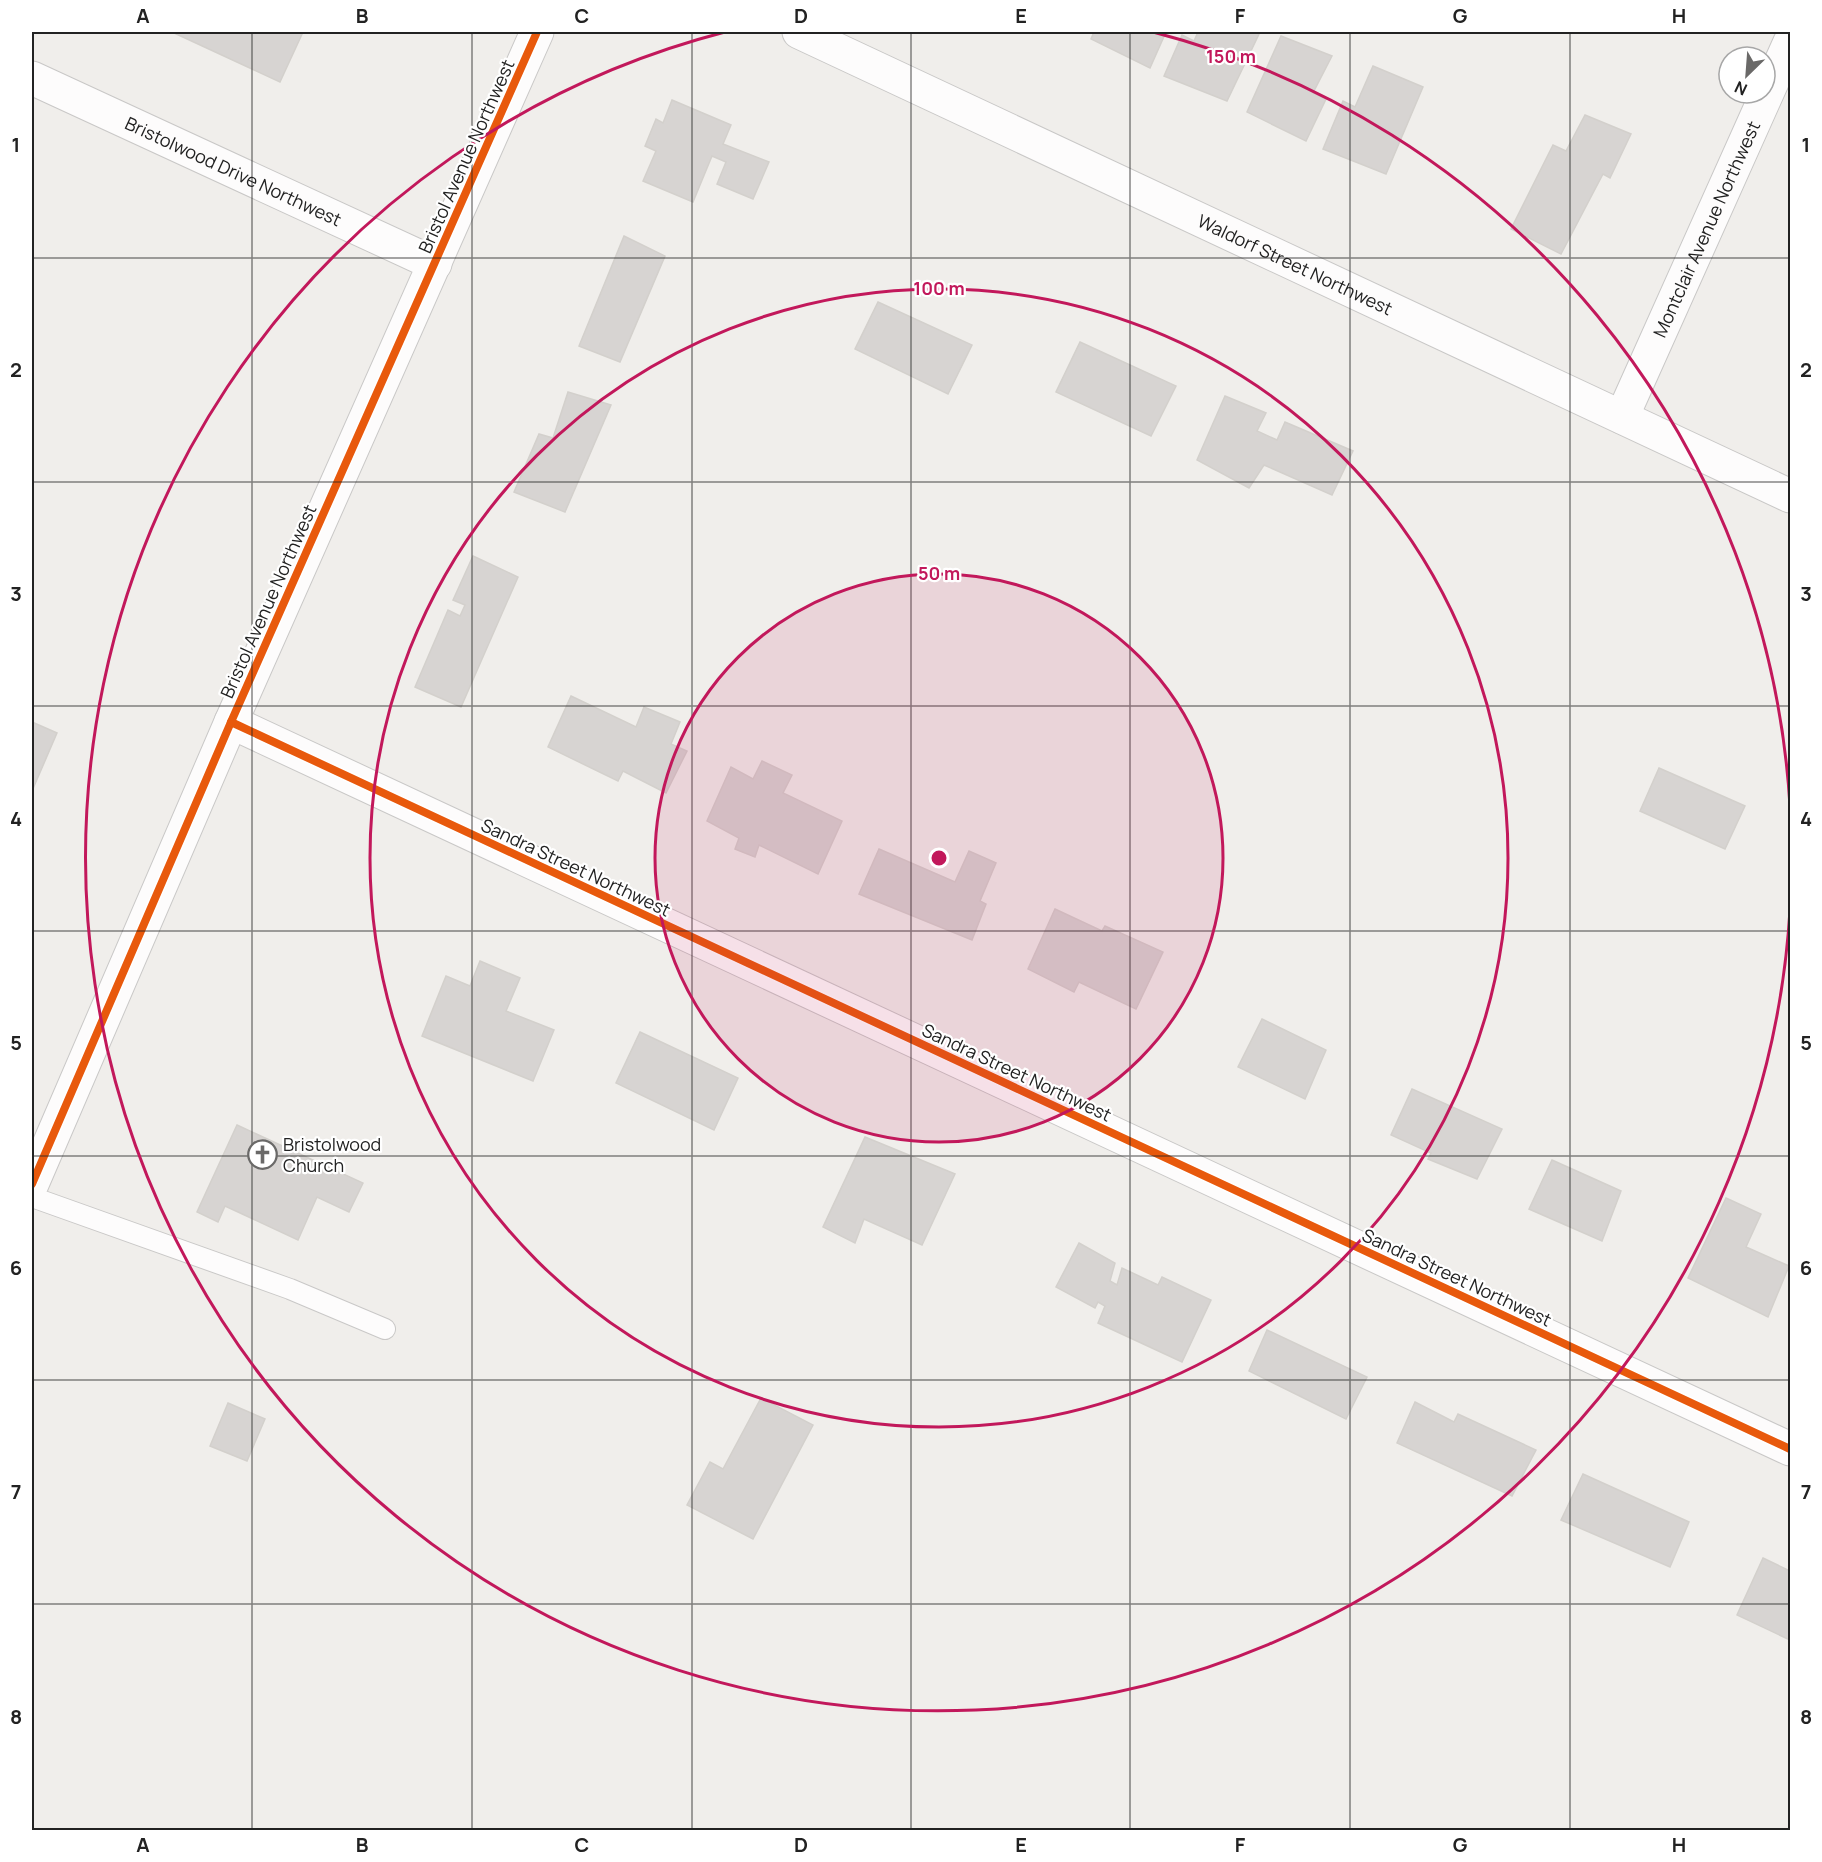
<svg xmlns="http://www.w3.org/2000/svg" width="1822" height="1862" viewBox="0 0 1822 1862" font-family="Manrope,sans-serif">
<rect width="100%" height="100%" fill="#f0eeeb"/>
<g fill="#d7d4d2" stroke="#d3d0cc" stroke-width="1.5">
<polygon points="172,32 303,32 280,82"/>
<polygon points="1094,32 1166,32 1150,68 1091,39"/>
<polygon points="1198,32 1260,32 1227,101 1164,76 1182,35 1194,41"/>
<polygon points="1281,36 1332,56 1313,93 1326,99 1306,141 1247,112"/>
<polygon points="1373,66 1423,87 1386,174 1323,149 1343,101 1355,107"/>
<polygon points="672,100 731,125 723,144 769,162 753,199 717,184 726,162 712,156 693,202 643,181 656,151 645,146 656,119 663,123"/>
<polygon points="1585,115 1631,134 1610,178 1603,174 1561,254 1511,229 1553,145 1566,151"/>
<polygon points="624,236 665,256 620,362 579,346"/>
<polygon points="878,302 972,345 948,394 855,349"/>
<polygon points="1080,342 1176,386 1151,436 1056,392"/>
<polygon points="568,392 611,405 565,512 514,492 539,434 553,438"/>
<polygon points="1225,396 1266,413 1257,431 1277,440 1285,422 1353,451 1332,495 1264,465 1249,488 1197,460"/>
<polygon points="473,556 518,577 461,707 415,687 448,610 460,616 465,605 453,600"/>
<polygon points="571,696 636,727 644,707 680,722 671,744 687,751 666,793 623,771 618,781 548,747"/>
<polygon points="32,722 57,733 32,791"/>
<polygon points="762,761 792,775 783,793 842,821 818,874 759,845 755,857 735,849 739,838 707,821 731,767 753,779"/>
<polygon points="1659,768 1745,806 1725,849 1640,811"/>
<polygon points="879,849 955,882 969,851 996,863 980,901 986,904 972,940 859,894"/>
<polygon points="1055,909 1102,931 1105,926 1163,952 1136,1009 1079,982 1074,992 1028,969"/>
<polygon points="480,961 520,978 506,1011 554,1030 533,1081 422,1036 446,976 470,986"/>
<polygon points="1262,1019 1326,1050 1305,1099 1238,1067"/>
<polygon points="640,1032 738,1078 714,1130 616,1083"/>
<polygon points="1412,1089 1502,1129 1477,1179 1428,1159 1431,1153 1391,1135"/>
<polygon points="237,1125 363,1183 349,1212 317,1197 298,1240 225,1206 218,1222 197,1212"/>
<polygon points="865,1137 955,1174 922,1245 864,1219 855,1243 823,1227"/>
<polygon points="1552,1160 1621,1191 1602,1241 1529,1209"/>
<polygon points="1726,1198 1761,1214 1746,1247 1789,1266 1768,1317 1688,1278"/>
<polygon points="1079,1243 1115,1263 1110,1281 1117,1285 1122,1268 1158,1285 1162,1277 1211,1300 1182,1362 1098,1323 1105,1306 1098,1302 1095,1308 1056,1287"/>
<polygon points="1267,1330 1367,1377 1346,1419 1249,1371"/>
<polygon points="761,1398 813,1425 753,1539 687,1505 710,1462 723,1469"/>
<polygon points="1415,1402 1454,1422 1458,1414 1536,1450 1512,1496 1397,1443"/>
<polygon points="228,1403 265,1419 247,1461 210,1446"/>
<polygon points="1583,1474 1689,1522 1670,1567 1561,1520"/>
<polygon points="1763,1558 1790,1571 1790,1640 1737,1615"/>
</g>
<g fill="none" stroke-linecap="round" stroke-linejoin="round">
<defs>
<polyline id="service" points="32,1197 290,1289 385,1329"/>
<g id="minor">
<path id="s1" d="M799 32 1790 496"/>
<path id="s2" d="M32 78 435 264"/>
<path id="s3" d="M1622 417 1790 42"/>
<polyline points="231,722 1790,1449"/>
</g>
<polyline id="tertiary" points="32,1184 231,722 537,32"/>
</defs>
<use href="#service" stroke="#c9c8c7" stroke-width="22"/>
<use href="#minor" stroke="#c9c8c7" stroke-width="35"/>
<use href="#tertiary" stroke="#c9c8c7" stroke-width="35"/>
<use href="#service" stroke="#fdfcfc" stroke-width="20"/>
<use href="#minor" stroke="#fdfcfc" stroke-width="33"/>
<use href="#tertiary" stroke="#fdfcfc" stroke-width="33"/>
<defs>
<g id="cycleway">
<polyline points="231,722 1790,1449"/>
<polyline points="32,1184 231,722 537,32"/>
</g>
</defs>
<use href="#cycleway" stroke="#fff" stroke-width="11"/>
<use href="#cycleway" stroke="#e8590c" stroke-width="8"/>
</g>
<path fill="none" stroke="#222" stroke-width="1.5" stroke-opacity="0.55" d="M252 32V1830M472 32V1830M692 32V1830M911 32V1830M1130 32V1830M1350 32V1830M1570 32V1830M32 258H1790M32 482H1790M32 706H1790M32 931H1790M32 1156H1790M32 1380H1790M32 1604H1790"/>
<circle cx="939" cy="858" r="284" fill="#c2185b" fill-opacity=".12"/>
<g fill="none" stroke="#c2185b" stroke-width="3">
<circle cx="939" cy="858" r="284"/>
<circle cx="939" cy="858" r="569"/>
<path d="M1790 910A853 853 0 1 1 725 32M1153 32A853 853 0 0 1 1790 806"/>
</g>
<defs>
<symbol id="church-ring" viewBox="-11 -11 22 22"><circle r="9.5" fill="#fff" stroke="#6a6968" stroke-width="1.5"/><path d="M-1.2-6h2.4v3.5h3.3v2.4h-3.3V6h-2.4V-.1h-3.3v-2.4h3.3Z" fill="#6a6968"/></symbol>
</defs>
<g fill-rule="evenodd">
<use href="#church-ring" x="246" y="1138" width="33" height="33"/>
</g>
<g text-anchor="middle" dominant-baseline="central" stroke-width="4.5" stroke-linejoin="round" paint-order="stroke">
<g font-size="18" fill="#222" stroke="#fff">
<text transform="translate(466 156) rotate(-66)">Bristol Avenue Northwest</text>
<text stroke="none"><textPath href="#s2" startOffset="222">Bristolwood Drive Northwest</textPath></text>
<text stroke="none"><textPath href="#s3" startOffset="206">Montclair Avenue Northwest</textPath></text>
<text stroke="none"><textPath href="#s1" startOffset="548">Waldorf Street Northwest</textPath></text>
<text transform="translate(268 601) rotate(-66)">Bristol Avenue Northwest</text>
<text transform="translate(576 867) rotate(25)">Sandra Street Northwest</text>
<text transform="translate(1017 1072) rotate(25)">Sandra Street Northwest</text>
<text transform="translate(1457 1277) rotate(25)">Sandra Street Northwest</text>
</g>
<g font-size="18" fill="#222" stroke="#fff" text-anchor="start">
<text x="283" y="1144">Bristolwood<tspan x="283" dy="21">Church</tspan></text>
</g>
</g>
<circle cx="939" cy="858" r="9" fill="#c2185b" stroke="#fff" stroke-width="3"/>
<g font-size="18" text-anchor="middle" font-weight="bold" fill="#c2185b" stroke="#fff" stroke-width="4.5" stroke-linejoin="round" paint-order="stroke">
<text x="1231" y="63">150 m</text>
<text x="939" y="295">100 m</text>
<text x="939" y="580">50 m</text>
</g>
<rect width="1822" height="1862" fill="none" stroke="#ffffff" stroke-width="66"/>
<g transform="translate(1747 75) rotate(205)"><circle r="28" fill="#ffffff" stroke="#a7a7a7" stroke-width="1.5"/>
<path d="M0-4.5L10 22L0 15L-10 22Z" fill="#6a6968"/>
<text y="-9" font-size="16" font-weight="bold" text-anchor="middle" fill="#222222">N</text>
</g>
<rect x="33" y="33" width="1756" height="1796" fill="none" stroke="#222" stroke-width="2"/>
<g font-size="20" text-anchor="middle" font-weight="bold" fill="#222">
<text x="143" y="23">A</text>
<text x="362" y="23">B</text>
<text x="582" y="23">C</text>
<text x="801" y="23">D</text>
<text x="1021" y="23">E</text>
<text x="1240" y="23">F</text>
<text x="1460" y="23">G</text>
<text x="1679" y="23">H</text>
<text x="16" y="152">1</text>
<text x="1806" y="152">1</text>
<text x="16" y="377">2</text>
<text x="1806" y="377">2</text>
<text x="16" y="601">3</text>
<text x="1806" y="601">3</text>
<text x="16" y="826">4</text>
<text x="1806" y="826">4</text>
<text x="16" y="1050">5</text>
<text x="1806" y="1050">5</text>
<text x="16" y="1275">6</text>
<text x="1806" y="1275">6</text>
<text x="16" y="1499">7</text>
<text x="1806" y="1499">7</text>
<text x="16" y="1724">8</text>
<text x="1806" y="1724">8</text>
<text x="143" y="1852">A</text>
<text x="362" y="1852">B</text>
<text x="582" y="1852">C</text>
<text x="801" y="1852">D</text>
<text x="1021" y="1852">E</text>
<text x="1240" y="1852">F</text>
<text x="1460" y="1852">G</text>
<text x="1679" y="1852">H</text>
</g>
</svg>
